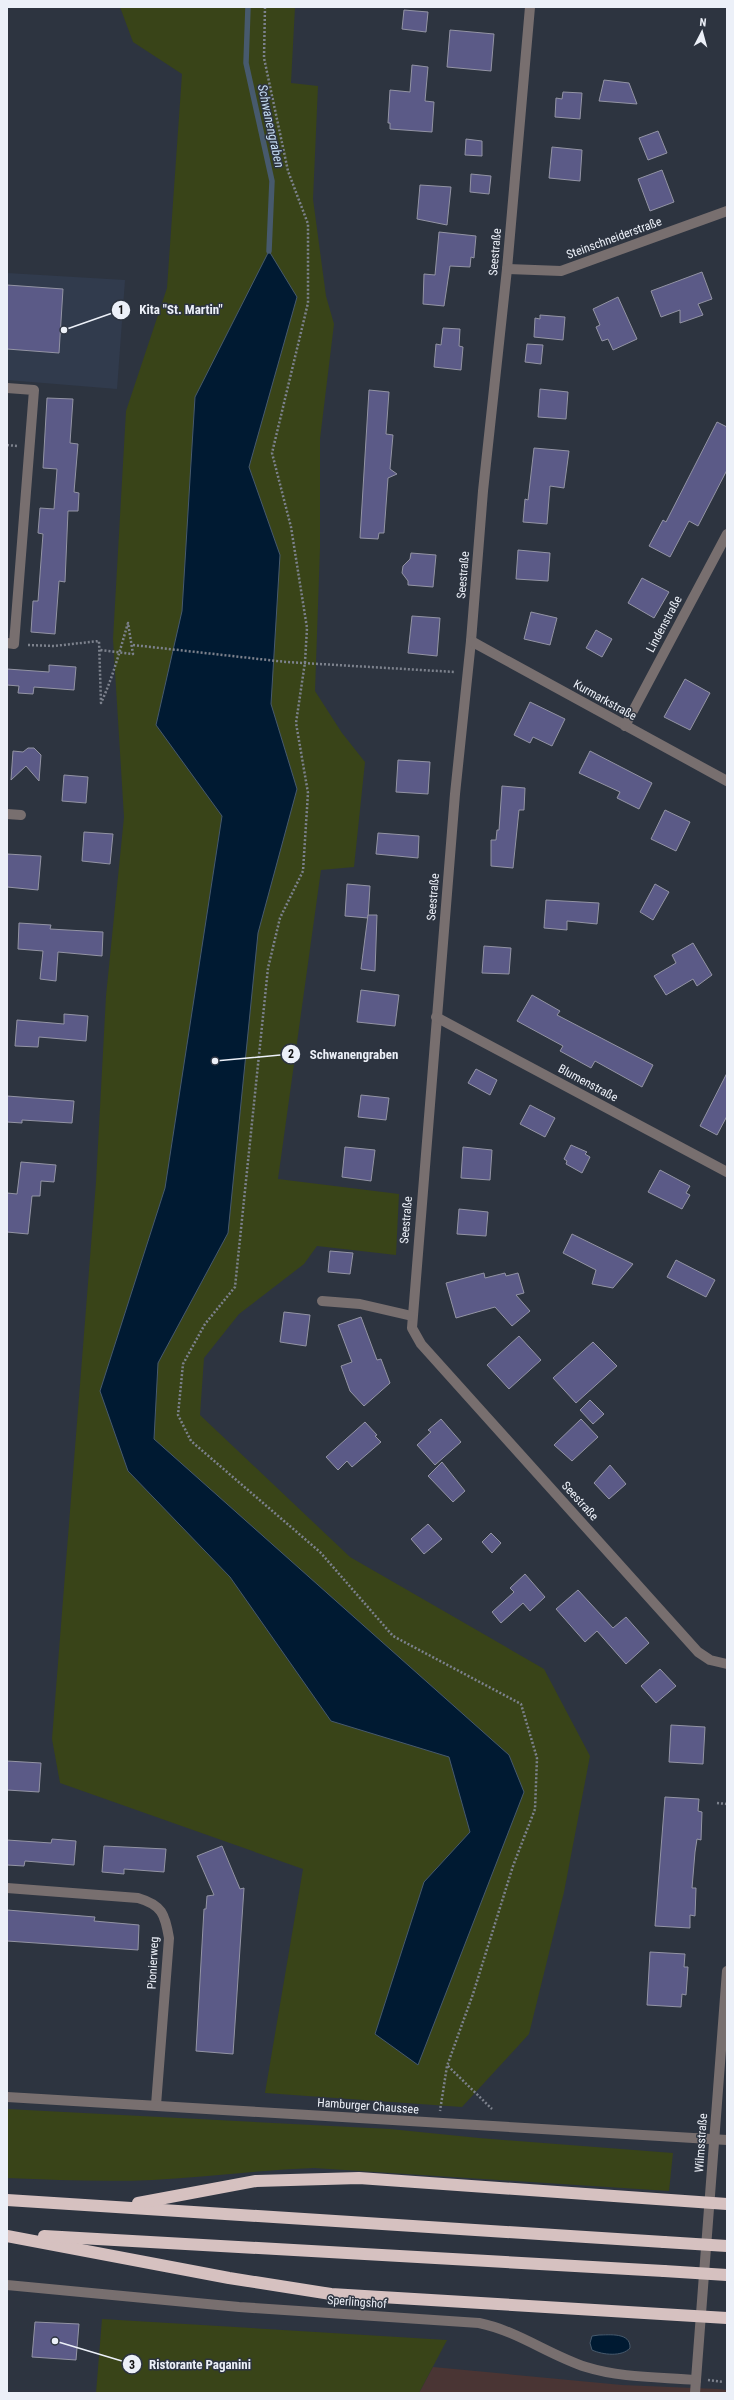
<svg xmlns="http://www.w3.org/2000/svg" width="734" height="2400" viewBox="0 0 734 2400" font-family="'Roboto Condensed',sans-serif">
<rect width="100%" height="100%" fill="#2d3440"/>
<polygon fill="#4a3534" points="433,2367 622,2385 718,2389 727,2390 727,2393 419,2393"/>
<polygon fill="#313b4d" points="7,273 125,280 117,389 7,380"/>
<g fill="#394418" fill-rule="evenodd">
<path d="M120 7H295L291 83 318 86 313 199 326 296 334 324 320 439V548L315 691 342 733 365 762 354 867 321 870 278 1179 399 1194 396 1255 317 1246 304 1264 239 1314 204 1358 200 1415 350 1557 544 1669 590 1756 564 1892 529 2034 462 2107 265 2093 303 1869 60 1783 52 1739 96 1182 106 996 124 817 113 639 126 411 167 288 182 74 133 42ZM297 297 249 467 280 555 271 704 297 789 258 933 228 1233 158 1363 154 1439 509 1755 524 1792 424 1882 470 1832 449 1757 331 1721 230 1577 128 1471 100 1391 165 1188 222 815 156 725 182 611 195 397Z"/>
<path d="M7 2109 390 2129 479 2138 673 2153 669 2191 314 2168C260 2170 207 2177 153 2180 104 2182 56 2180 7 2178Z"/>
<polygon points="102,2319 447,2340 419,2393 96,2393"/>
</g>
<g fill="#001a32" stroke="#475a6d">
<polygon points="269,251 297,297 249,467 280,555 271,704 297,789 258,933 228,1233 158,1363 154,1439 509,1755 524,1792 418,2065 375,2034 424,1882 470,1832 449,1757 331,1721 230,1577 128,1471 100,1391 165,1188 222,816 156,725 182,611 195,397"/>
<path d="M599 2335C609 2335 631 2332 630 2348 622 2357 603 2355 592 2350L590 2343 592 2336Z"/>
</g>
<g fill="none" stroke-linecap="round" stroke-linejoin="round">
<polyline stroke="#475a6d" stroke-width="5.5" points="248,7 246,63 272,181 269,251"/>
</g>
<g fill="#5b5a87" stroke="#9394a4">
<polygon points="404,10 428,12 426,32 402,29"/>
<polygon points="450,30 494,34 491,71 447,67"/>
<polygon points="412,65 428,67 425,101 434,102 432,132 390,129 390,123 388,123 390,90 410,92"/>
<polygon points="604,80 629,83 637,104 599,101"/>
<polygon points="563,92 582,93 580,119 555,117 556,98 562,99"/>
<polygon points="658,131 667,153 648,160 639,138"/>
<polygon points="466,139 482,141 482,156 465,155"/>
<polygon points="552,147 582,150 580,181 549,178"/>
<polygon points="662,170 674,202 650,211 638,179"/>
<polygon points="471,174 491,176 489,194 470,192"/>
<polygon points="420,185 451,187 447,225 417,219"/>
<polygon points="439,232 476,236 474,258 471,257 470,267 450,266 444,306 423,304 424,274 435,275"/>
<polygon points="702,272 712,299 698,304 703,315 680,323 680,310 661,317 651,291"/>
<polygon points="7,285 63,289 59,353 7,349"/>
<polygon points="618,297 637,339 613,350 608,339 602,341 596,327 600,325 593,309"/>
<polygon points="540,315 565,317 563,340 534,337 535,318 540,319"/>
<polygon points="443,328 460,329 459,346 463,347 461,370 434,367 436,344 441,345"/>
<polygon points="527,344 543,345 541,364 525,362"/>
<polygon points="540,389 568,392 566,419 538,417"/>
<polygon points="369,390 389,392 386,434 393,435 390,469 397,474 388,478 384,533 379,533 378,539 360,538"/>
<polygon points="47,398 73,399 70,443 78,444 74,492 79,493 78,511 68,511 65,582 59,581 55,634 31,632 33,601 38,601 43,534 38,533 40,508 54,509 57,469 43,468"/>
<polygon points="717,422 727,427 727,470 698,526 689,521 670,557 649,546 663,520 666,522"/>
<polygon points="534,448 569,451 564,488 550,486 547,524 523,522 525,499 528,500"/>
<polygon points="518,550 550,553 548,581 516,579"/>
<polygon points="411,553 436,555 433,587 408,585 408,581 402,573 403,566 410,559"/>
<polygon points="642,578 669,592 654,618 628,603"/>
<polygon points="531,612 557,618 550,645 524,639"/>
<polygon points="412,616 440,618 437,656 408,653"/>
<polygon points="596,630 612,639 602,657 586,648"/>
<polygon points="49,665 76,667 74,690 34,687 33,694 18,693 19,686 7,685 7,669 49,672"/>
<polygon points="685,679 710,693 690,730 664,717"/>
<polygon points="530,702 565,719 552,746 533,737 530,743 514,735"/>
<polygon points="28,748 34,748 41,755 39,781 26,766 11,780 13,751 23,752"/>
<polygon points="590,751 652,783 639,809 617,798 620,792 579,773"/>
<polygon points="398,760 430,762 428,794 396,792"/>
<polygon points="64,775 88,777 86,803 62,801"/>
<polygon points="502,786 525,788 524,810 519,810 513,868 491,866 491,840 496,840 497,830 499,830"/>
<polygon points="665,810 690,822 676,851 651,839"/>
<polygon points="84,832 113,834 110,864 82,861"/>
<polygon points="378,833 419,836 418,858 376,854"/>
<polygon points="7,854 41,856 38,890 7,887"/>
<polygon points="347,884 370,886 368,918 345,916"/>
<polygon points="655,884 669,892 653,920 640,912"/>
<polygon points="546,900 599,903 597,924 567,921 567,930 544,928"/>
<polygon points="368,915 377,915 375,971 361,969"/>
<polygon points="19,923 51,925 50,929 103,932 102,956 58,952 56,981 40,979 43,951 18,949"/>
<polygon points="693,943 712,975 697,986 693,979 666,995 654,976 676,963 672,955"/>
<polygon points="484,946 511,948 509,974 482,973"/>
<polygon points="361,990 399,995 395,1026 357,1022"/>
<polygon points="532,995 560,1011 557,1015 653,1065 642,1087 595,1061 591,1068 560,1051 563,1046 517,1021"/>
<polygon points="64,1014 88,1016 86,1041 39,1037 38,1047 15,1046 17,1020 64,1024"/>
<polygon points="476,1069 497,1080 490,1095 468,1083"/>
<polygon points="727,1073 727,1116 717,1135 700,1126"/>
<polygon points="361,1095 389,1098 386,1120 358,1117"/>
<polygon points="7,1096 74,1101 72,1123 22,1120 22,1123 7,1122"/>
<polygon points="530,1105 555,1118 545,1137 520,1124"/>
<polygon points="571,1145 587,1152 585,1154 590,1157 582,1173 566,1164 567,1161 564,1159"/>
<polygon points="345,1147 375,1150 371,1181 342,1177"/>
<polygon points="463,1147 492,1150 490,1180 461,1178"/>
<polygon points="21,1162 56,1165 54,1182 41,1181 40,1196 32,1196 28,1234 7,1232 7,1193 17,1194"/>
<polygon points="660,1170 690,1186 686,1193 690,1195 682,1209 648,1192"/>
<polygon points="459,1209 488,1212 486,1236 457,1234"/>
<polygon points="572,1234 633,1264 613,1288 592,1284 596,1270 563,1253"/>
<polygon points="330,1251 353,1253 350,1274 328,1272"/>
<polygon points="676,1260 715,1280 706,1297 667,1277"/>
<polygon points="484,1273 485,1278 505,1273 506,1276 518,1273 524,1293 516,1295 530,1311 512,1326 495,1307 456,1318 446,1283"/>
<polygon points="284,1312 310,1315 306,1346 280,1342"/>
<polygon points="361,1317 377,1360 381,1359 390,1383 364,1406 350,1391 341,1366 352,1362 338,1325"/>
<polygon points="519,1336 541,1360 509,1389 487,1365"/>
<polygon points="593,1342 617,1366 576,1403 553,1378"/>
<polygon points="590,1400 604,1414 593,1424 580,1410"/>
<polygon points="441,1419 461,1442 435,1465 417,1445 431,1432 428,1430"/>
<polygon points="581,1419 598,1437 572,1461 554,1445"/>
<polygon points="365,1422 377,1435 375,1436 381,1442 352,1467 347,1461 338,1470 326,1457"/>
<polygon points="442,1462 465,1491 453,1502 428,1476"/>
<polygon points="610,1465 626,1484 609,1499 594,1483"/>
<polygon points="428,1524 442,1539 424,1554 411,1539"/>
<polygon points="491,1533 501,1543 492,1553 482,1542"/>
<polygon points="525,1574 545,1597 530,1611 523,1603 501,1623 492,1612 514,1592 510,1588"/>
<polygon points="578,1590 613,1628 626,1617 649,1643 626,1664 597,1631 585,1642 556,1609"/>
<polygon points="660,1669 676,1686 656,1703 641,1686"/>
<polygon points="671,1725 705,1727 703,1764 669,1762"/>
<polygon points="7,1761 41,1763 39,1792 7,1790"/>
<polygon points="665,1797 699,1799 698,1811 702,1812 701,1840 697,1839 695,1852 692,1888 696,1888 695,1916 690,1915 690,1928 655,1926"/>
<polygon points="52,1839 76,1841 74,1865 25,1861 24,1866 7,1865 7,1840 51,1843"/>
<polygon points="104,1846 166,1849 164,1872 124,1869 124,1874 102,1872"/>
<polygon points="222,1846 240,1889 244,1888 233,2054 196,2051 204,1909 206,1909 207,1896 214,1895 197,1856"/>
<polygon points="7,1910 95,1917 94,1921 139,1925 138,1950 7,1941"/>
<polygon points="650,1952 685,1954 684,1967 688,1967 686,1995 682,1994 681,2007 647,2005"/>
<polygon points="35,2322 79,2324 76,2360 32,2357"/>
</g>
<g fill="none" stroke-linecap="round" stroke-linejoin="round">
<g stroke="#7d828d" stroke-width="2.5" stroke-dasharray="2 2" stroke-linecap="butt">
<polyline points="265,7 264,58 288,171 308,224 308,303 272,453 291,527 307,628 305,662 296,723 308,793 303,871 280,918 268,968 235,1287 205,1324 183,1364 178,1415 191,1441 320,1552 393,1636 521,1704 537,1758 535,1809 513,1866 473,1994 447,2066 440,2111"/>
<polyline points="7,445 17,446"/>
<path d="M28 645 54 646 99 641 101 703C113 677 120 650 128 623L133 654 100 650"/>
<polyline points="133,645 286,662 455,672"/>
<polyline points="717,1803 727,1804"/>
<polyline points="448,2066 492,2109"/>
<polyline points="708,2380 723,2382"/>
</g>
<g stroke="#786f6f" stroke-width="10">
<polyline points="530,7 507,269 483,491 471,641 455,794 412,1328 421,1344 698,1652 710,1660 727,1664"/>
<polyline points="507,269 561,271 727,211"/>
<polyline points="7,388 34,390 14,644 7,643"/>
<polyline points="471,641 727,781"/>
<polyline points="625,726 727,534"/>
<polyline points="7,814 21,815"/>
<polyline points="436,1017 727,1172"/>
<polyline points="322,1301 360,1304 412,1316"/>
<path d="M7 1888 138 1898C162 1905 165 1914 169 1938L156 2105"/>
<polyline points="7,2097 727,2140"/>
<path d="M7 2285 239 2307 479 2323C518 2331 549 2355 586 2367 621 2378 660 2377 696 2380"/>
<polyline points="695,2393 727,1971"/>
</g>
<g stroke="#d6c1c0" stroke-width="12">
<polyline points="7,2200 664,2242"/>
<polyline points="138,2203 256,2181 359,2178 727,2204"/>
<polyline points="7,2236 229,2278 331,2294 727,2318"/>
<polyline points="44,2236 664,2271"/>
</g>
<g stroke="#d6c1c0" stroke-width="12">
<polyline points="664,2242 727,2246"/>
<polyline points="664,2271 727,2275"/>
</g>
</g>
<g text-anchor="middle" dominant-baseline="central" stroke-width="3" stroke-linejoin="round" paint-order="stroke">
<g font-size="12" fill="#ecf0f8" stroke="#2d3440">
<text transform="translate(614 238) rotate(-20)">Steinschneiderstraße</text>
<text transform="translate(495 252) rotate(-85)">Seestraße</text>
<text transform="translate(463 575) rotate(-85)">Seestraße</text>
<text transform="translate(664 624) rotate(-62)">Lindenstraße</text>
<text transform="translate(605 700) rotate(29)">Kurmarkstraße</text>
<text transform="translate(433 897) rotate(-85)">Seestraße</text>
<text transform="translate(588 1083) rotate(28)">Blumenstraße</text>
<text transform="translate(406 1220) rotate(-85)">Seestraße</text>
<text transform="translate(580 1501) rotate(48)">Seestraße</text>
<text transform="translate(153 1963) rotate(-87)">Pionierweg</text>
<text transform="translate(368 2106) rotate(4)">Hamburger Chaussee</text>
<text transform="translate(701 2143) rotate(-86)">Wilmsstraße</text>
<text transform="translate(357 2302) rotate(4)">Sperlingshof</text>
</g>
<g font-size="13" font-style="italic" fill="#c6ddf4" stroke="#2d3440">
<text transform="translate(271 126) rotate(78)">Schwanengraben</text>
</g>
</g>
<path fill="none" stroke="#ecf0f8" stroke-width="1.5" d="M64 330L121 310M215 1061L291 1054M55 2341L132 2364"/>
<g fill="#ecf0f8" stroke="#2d3440" stroke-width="1.5">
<circle cx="64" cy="330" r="4"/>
<circle cx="215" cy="1061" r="4"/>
<circle cx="55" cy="2341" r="4"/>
<circle cx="121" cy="310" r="10"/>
<circle cx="291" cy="1054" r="10"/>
<circle cx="132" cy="2364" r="10"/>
</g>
<g font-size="12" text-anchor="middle" font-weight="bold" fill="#111">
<text x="121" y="314">1</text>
<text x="291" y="1058">2</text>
<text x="132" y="2369">3</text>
</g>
<g font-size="13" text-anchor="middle" font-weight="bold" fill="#ecf0f8" stroke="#2d3440" stroke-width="3" stroke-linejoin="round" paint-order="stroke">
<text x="181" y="314">Kita "St. Martin"</text>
<text x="354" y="1059">Schwanengraben</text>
<text x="200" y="2369">Ristorante Paganini</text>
</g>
<rect width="734" height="2400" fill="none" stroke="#ecf0f8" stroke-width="16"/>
<g transform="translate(702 32) rotate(6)" stroke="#2d3440" stroke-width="3" paint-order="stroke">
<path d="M0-3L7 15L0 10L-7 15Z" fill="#ecf0f8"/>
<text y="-6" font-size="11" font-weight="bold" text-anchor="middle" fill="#ecf0f8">N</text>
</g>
</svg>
